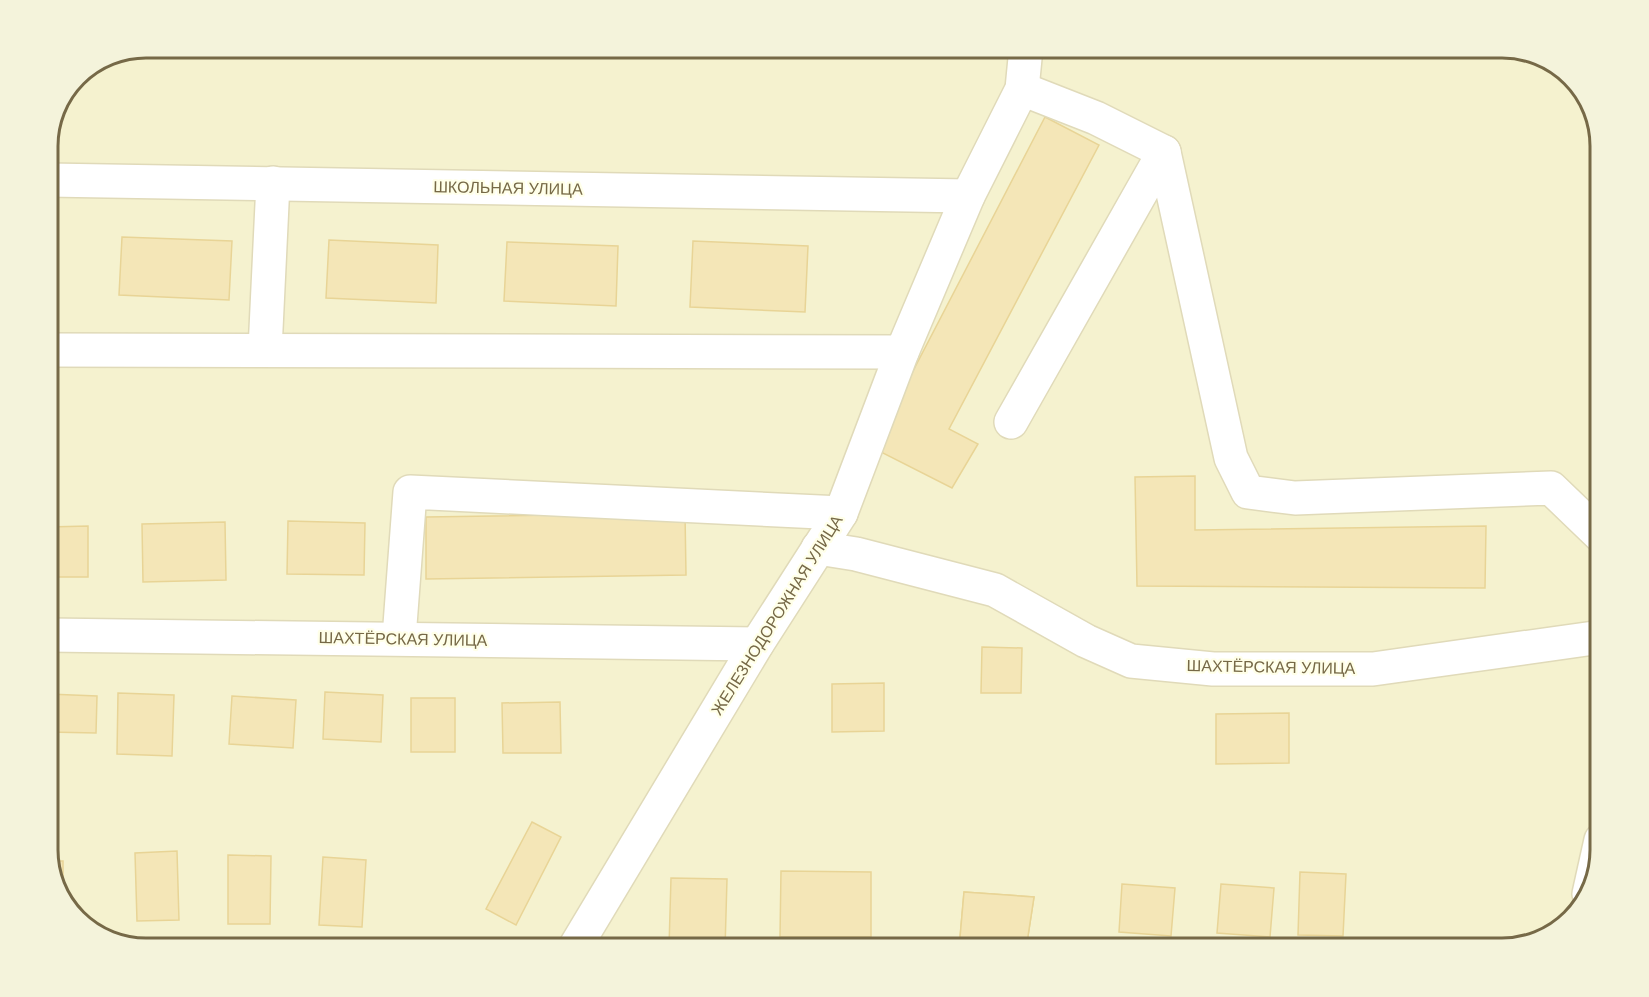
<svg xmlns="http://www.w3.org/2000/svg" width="1649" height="997" viewBox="0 0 1649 997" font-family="Helvetica,sans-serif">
<rect width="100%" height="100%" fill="#fdfde1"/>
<polygon fill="#f5f2cf" points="147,48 1502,48 1552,61 1588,97 1601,140 1601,851 1588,900 1552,936 1503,949 147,949 97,936 61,900 48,857 48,140 77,77"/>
<g fill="#f4e6b7" stroke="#e8d496" stroke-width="1.5">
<polygon points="1045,117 1099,145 949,429 978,444 952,488 873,448"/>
<polygon points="122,237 232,241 229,300 119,295"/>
<polygon points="329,240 438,245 436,303 326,298"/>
<polygon points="693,241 808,246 805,312 690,307"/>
<polygon points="507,242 618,246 616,306 504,301"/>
<polygon points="1195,476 1195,530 1486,526 1485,588 1137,586 1135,477"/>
<polygon points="685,513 686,575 426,579 426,517"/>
<polygon points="288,521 365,523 364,575 287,574"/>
<polygon points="225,522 226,580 143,582 142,524"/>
<polygon points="88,526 88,577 48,577 48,527"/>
<polygon points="982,647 1022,648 1021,693 981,693"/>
<polygon points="884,683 884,731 832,732 832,684"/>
<polygon points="325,692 383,695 381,742 323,739"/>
<polygon points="118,693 174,695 172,756 117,754"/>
<polygon points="48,694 97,696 96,733 48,732"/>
<polygon points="232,696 296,700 293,748 229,744"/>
<rect x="411" y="698" width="44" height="54"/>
<polygon points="560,702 561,753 503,753 502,703"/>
<polygon points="1289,713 1289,763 1216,764 1216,714"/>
<polygon points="532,822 561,837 516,925 486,909"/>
<polygon points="177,851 179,920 137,921 135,853"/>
<polygon points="228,855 271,856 270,924 228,924"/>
<polygon points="323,857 366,860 362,927 319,925"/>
<polygon points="50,861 63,861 63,902 61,900"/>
<polygon points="781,871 871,872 871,937 780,937"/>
<polygon points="1300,872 1346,874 1343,936 1298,935"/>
<polygon points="671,878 727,879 725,949 669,947"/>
<polygon points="1122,884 1175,888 1171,936 1119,932"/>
<polygon points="1221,884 1274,888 1270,937 1217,933"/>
<polygon points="964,892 1034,897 1026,949 959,949"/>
<polygon points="964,892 1034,897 1026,949 959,949"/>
</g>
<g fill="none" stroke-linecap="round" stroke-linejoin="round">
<defs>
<g id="minor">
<polyline points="1164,152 1231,458 1248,492 1295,498 1551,488 1601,536"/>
<polyline points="48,180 968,196"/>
<polyline points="48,350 902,352"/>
<polyline points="265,350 273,183"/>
<polyline points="1011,422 1164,152 1096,118 1022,89"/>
<polyline points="818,548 856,554 995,590 1086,641 1131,661 1213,669 1373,669 1601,637"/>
<polyline points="48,635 757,644"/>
<polyline points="399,638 410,492 841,513"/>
<polyline points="1589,894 1601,840"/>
<polyline points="574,949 757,644 841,513 902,352 968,196 1022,89 1026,48"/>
</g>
</defs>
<use href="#minor" stroke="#e0dab9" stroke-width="36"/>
<use href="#minor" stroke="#fff" stroke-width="33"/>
</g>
<g text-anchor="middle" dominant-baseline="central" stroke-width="4.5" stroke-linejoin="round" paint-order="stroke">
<g font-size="16" fill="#766947" stroke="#ffffe8">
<text transform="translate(508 188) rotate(1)">ШКОЛЬНАЯ УЛИЦА</text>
<text transform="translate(777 615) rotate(-58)">ЖЕЛЕЗНОДОРОЖНАЯ УЛИЦА</text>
<text transform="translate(403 639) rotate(1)">ШАХТЁРСКАЯ УЛИЦА</text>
<text transform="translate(1271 667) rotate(1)">ШАХТЁРСКАЯ УЛИЦА</text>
</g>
</g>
<path d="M0 0H1649V997H0ZM146 58H1502A88 88 0 0 1 1590 146V850A88 88 0 0 1 1502 938H146A88 88 0 0 1 58 850V146A88 88 0 0 1 146 58Z" fill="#f4f3db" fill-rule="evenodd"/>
<path fill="none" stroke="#766947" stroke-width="3" d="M146 58H1502A88 88 0 0 1 1590 146V850A88 88 0 0 1 1502 938H146A88 88 0 0 1 58 850V146A88 88 0 0 1 146 58Z"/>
</svg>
